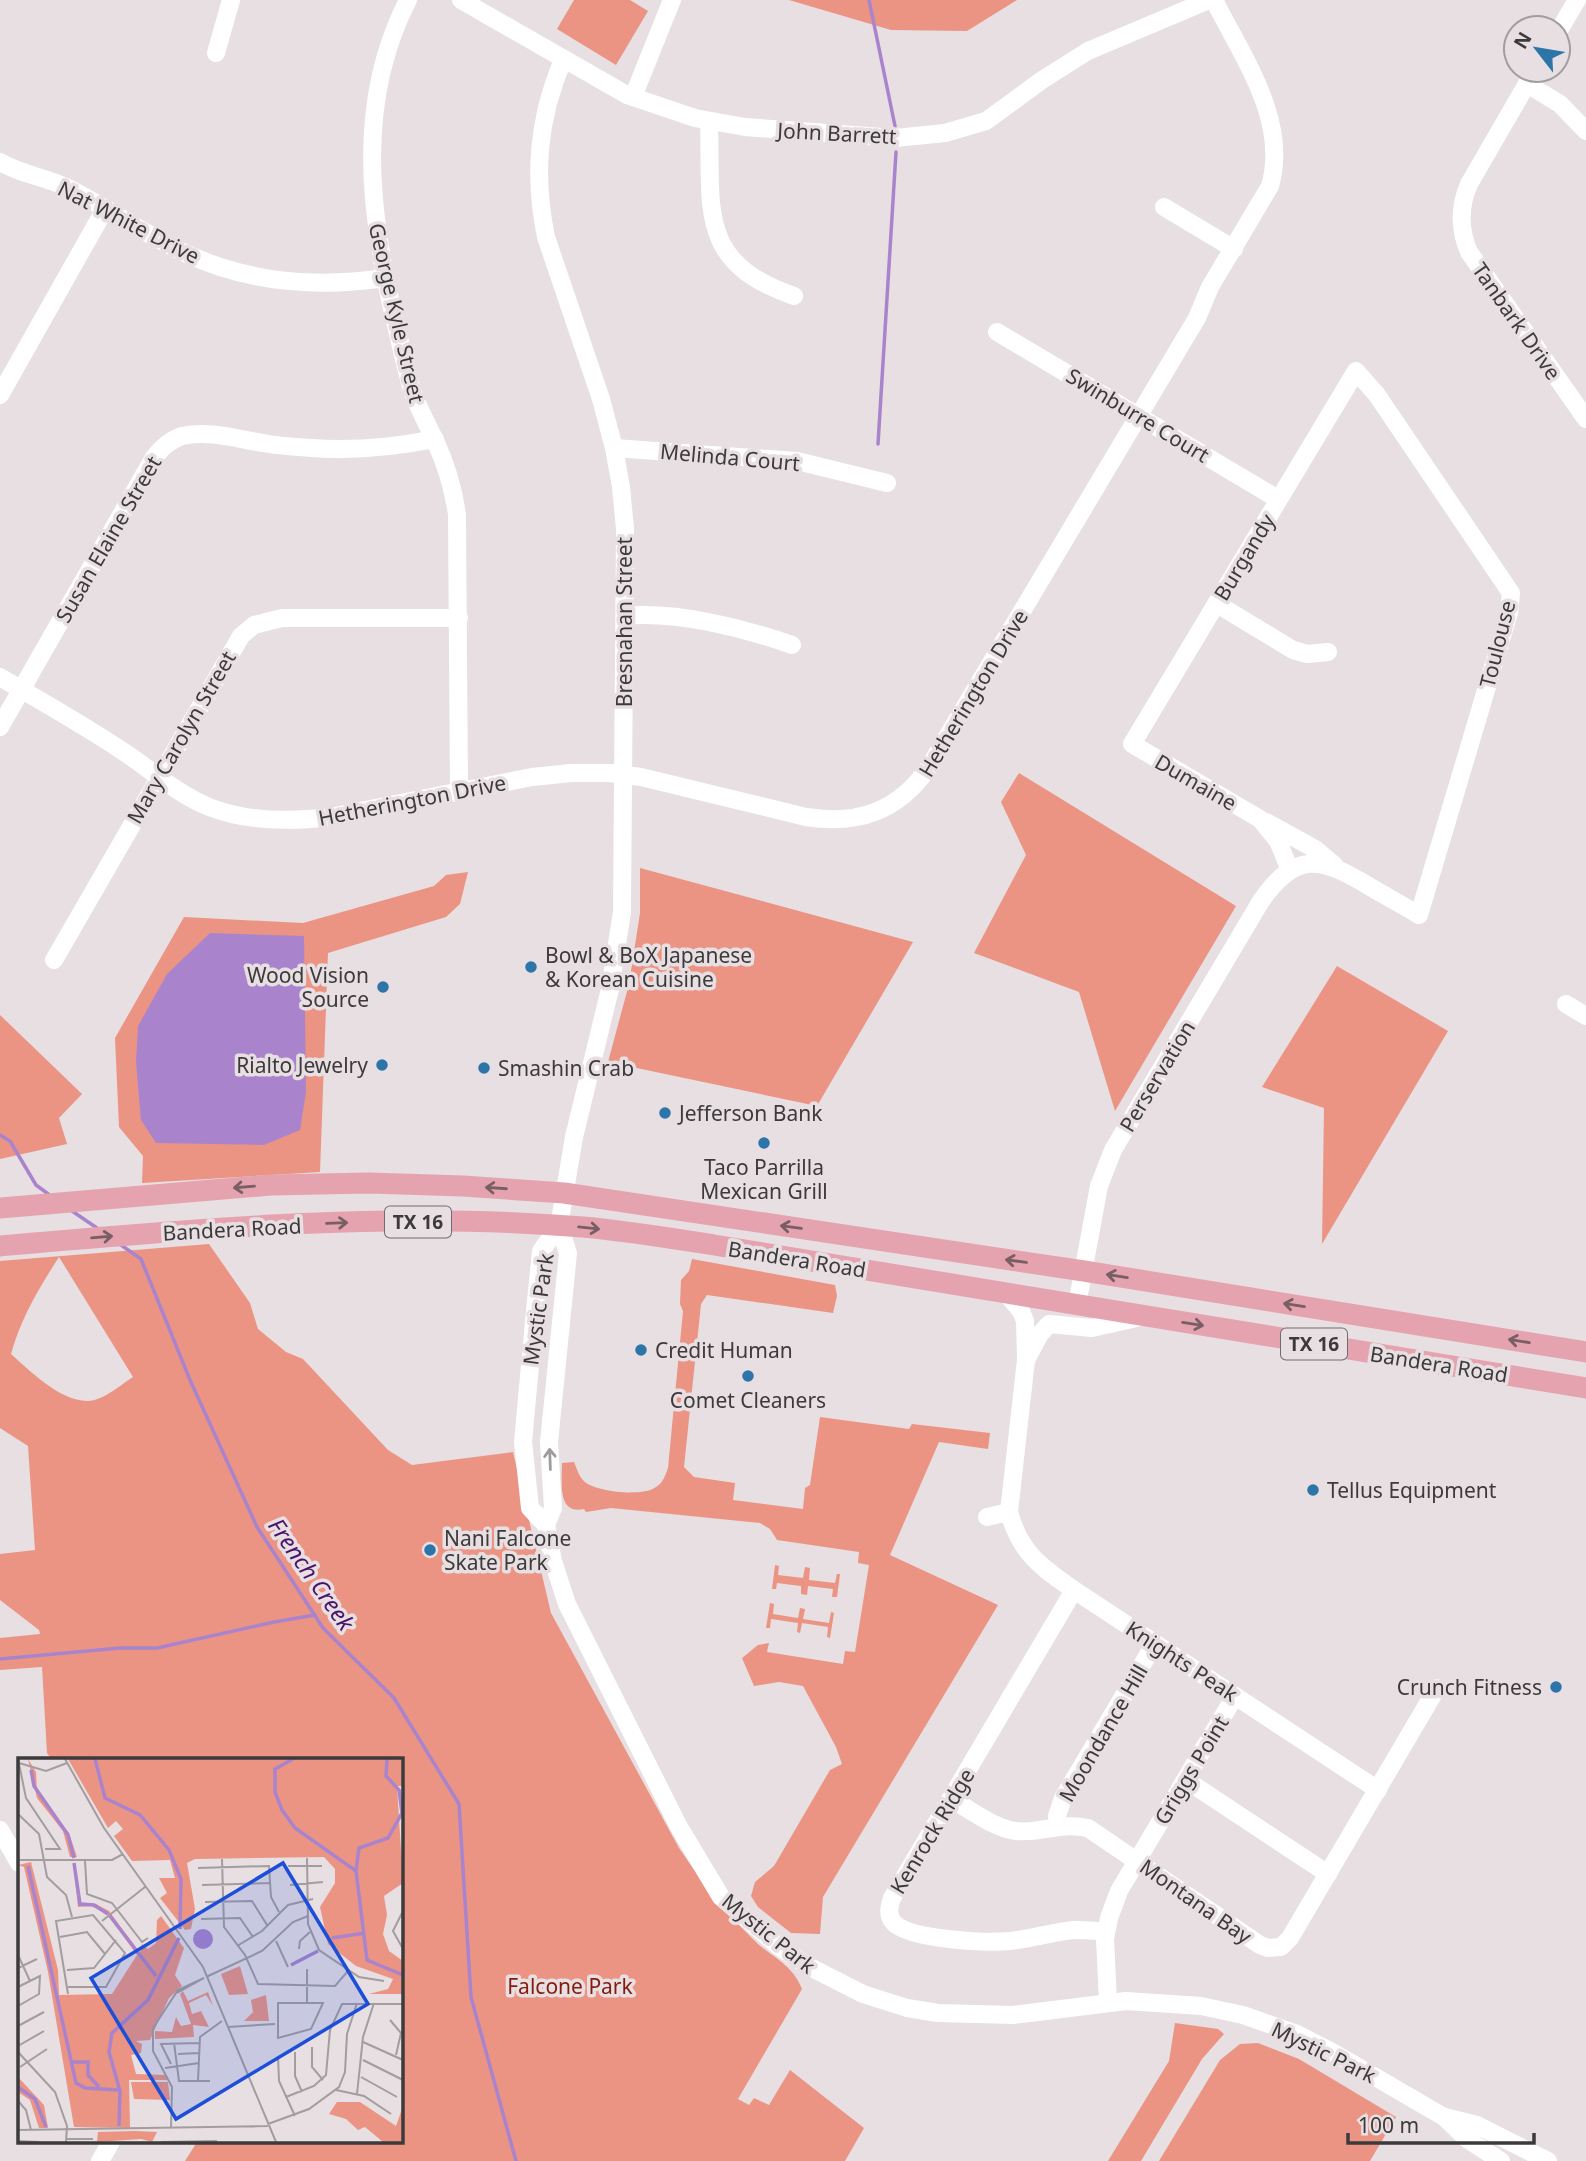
<svg xmlns="http://www.w3.org/2000/svg" width="1586" height="2161" viewBox="0 0 1586 2161" font-family="'Noto Sans',sans-serif">
<rect width="100%" height="100%" fill="#e7dfe2"/>
<g fill="#eb9484" fill-rule="evenodd">
<polygon points="574,0 630,0 648,11 616,65 557,29"/>
<polygon points="789,0 1017,0 967,31 891,30"/>
<polygon points="1019,773 1236,906 1115,1111 1079,992 974,953 1026,855 1001,802"/>
<polygon points="640,868 913,942 817,1106 608,1062 629,984 640,913"/>
<polygon points="468,872 460,904 446,917 328,953 320,1172 142,1183 143,1156 119,1127 115,1038 184,917 303,923 434,886 446,875"/>
<polygon points="1337,966 1448,1031 1322,1244 1324,1108 1262,1087"/>
<polygon points="0,1015 82,1094 59,1118 67,1144 0,1159"/>
<path d="M209 1244 250 1303 258 1329 286 1352 303 1359 388 1450 412 1465 513 1452 551 1613 679 1848C695 1872 712 1895 731 1917 740 1926 749 1935 758 1944 775 1958 794 1967 802 1989L738 2099 749 2105 754 2098 769 2105 790 2070 864 2128 845 2161H185L197 2142H401V1760H52L47 1753 42 1667 0 1670V1638L40 1634 39 1630 0 1600V1554L35 1550 28 1446 0 1428V1261ZM59 1257 133 1377C122 1384 112 1393 100 1398 71 1412 31 1372 11 1354 21 1318 39 1288 59 1257Z"/>
<path d="M692 1259 835 1285 837 1296 833 1313 707 1295 701 1304 684 1467 694 1477 735 1483 733 1500 803 1509 805 1488 810 1485 820 1417 909 1429 912 1424 990 1433 988 1449 939 1442 890 1555 998 1605 823 1897 820 1934 791 1933 758 1907 751 1896 755 1882 774 1866 830 1770 842 1764 836 1747 803 1686 779 1682 754 1686 742 1658 758 1645 769 1643 767 1652 843 1664 845 1651 855 1652 869 1565 858 1563 859 1552 777 1540 770 1529 760 1523 611 1508 586 1512 584 1509C557 1515 562 1482 562 1463L574 1462C577 1469 579 1477 585 1482 597 1492 643 1497 656 1487 663 1483 665 1476 668 1468L683 1311 680 1304 681 1280 689 1271Z"/>
<polygon points="775,1565 779,1566 778,1575 803,1578 805,1567 810,1568 809,1580 835,1583 837,1574 840,1574 837,1597 832,1597 833,1589 808,1586 807,1595 801,1594 801,1586 777,1583 776,1589 772,1589"/>
<polygon points="770,1603 774,1604 773,1614 798,1618 800,1608 805,1609 803,1619 829,1623 831,1612 834,1613 830,1638 827,1637 828,1627 802,1623 800,1633 797,1632 798,1623 771,1619 770,1628 766,1628"/>
<polygon points="1175,2023 1218,2029 1224,2034 1202,2059 1141,2161 1108,2161 1169,2061"/>
<polygon points="1258,2043 1299,2059 1396,2117 1370,2161 1159,2161 1220,2060 1240,2044"/>
</g>
<polygon fill="#a984cc" points="210,933 304,936 306,1092 300,1130 264,1145 156,1143 141,1120 136,1062 138,1026 167,974"/>
<g fill="none" stroke-linecap="round" stroke-linejoin="round">
<g stroke="#a984cc" stroke-width="3.5">
<polyline points="869,0 895,126"/>
<polyline points="878,444 896,152"/>
<polyline points="0,1135 10,1141 36,1185 51,1196"/>
<polyline points="72,1211 97,1228"/>
<polyline points="121,1245 141,1259 190,1380 257,1527 323,1628 394,1698 459,1804 471,1997 516,2161"/>
<polyline points="0,1659 120,1648 157,1648 274,1622 315,1615"/>
</g>
<g stroke="#fff" stroke-width="18">
<path d="M408 0C356 101 369 211 394 317 400 341 405 366 412 390 418 408 428 425 436 443 447 466 453 488 457 514L459 792"/>
<polyline points="461,0 627,95 695,118 745,127 895,138 945,133 986,121 1042,80 1088,51 1209,0"/>
<polyline points="1558,32 1577,0"/>
<polyline points="216,53 231,0"/>
<path d="M1535 70 1469 184C1459 207 1459 229 1469 252L1586 419"/>
<polyline points="1527,84 1560,104 1586,131"/>
<polyline points="633,97 672,0"/>
<path d="M709 121C712 209 696 262 794 296"/>
<path d="M0 162C22 175 47 177 70 189 109 209 146 235 187 254 251 283 316 288 385 278"/>
<polyline points="1164,207 1234,249"/>
<polyline points="997,332 1278,499"/>
<polyline points="0,395 105,209"/>
<polyline points="614,448 797,461 887,483"/>
<polyline points="1217,604 1293,650 1307,654 1328,652"/>
<path d="M625 616C676 611 744 628 792 645"/>
<path d="M0 677C41 701 84 725 124 752 151 770 177 794 209 807 247 822 289 822 330 817L532 777 571 773H610L641 777 806 817C858 825 898 812 929 767L1197 318 1210 287 1270 186C1289 121 1242 56 1214 0"/>
<path d="M0 727 153 459C160 449 170 440 182 436 209 430 237 439 263 443 279 446 295 447 311 448 352 451 395 447 435 439"/>
<polyline points="1266,822 1315,849 1334,865"/>
<polyline points="54,960 241,636 254,625 282,618 459,618"/>
<polyline points="1566,1004 1586,1016"/>
<path d="M559 1226 574 1137 610 989 622 912 625 529 621 487 614 448 601 399 546 237C533 175 538 118 563 60"/>
<path d="M1006 1293 1021 1311 1025 1321 1026 1360 1009 1512C1020 1553 1041 1567 1074 1590L1378 1790"/>
<path d="M1077 1305 1099 1186 1113 1150 1261 901C1296 851 1320 857 1367 885 1384 895 1402 905 1419 915L1509 613 1511 593 1377 395 1356 371 1132 744 1260 819 1278 841 1290 870"/>
<polyline points="1026,1360 1040,1334 1049,1324 1092,1328 1141,1317"/>
<polyline points="987,1517 1009,1512"/>
<polyline points="546,1525 553,1508 549,1442 568,1253 559,1226 541,1251 535,1311 523,1442 530,1508 546,1525 553,1561 567,1604 679,1827 721,1897 777,1945 806,1965 863,1994 907,2008 938,2013 1013,2015 1126,2001 1201,2006 1243,2015 1297,2034 1334,2053 1444,2117 1467,2139 1501,2161"/>
<path d="M1074 1590 892 1898C889 1907 887 1916 894 1923 911 1940 986 1943 1010 1941 1031 1939 1052 1932 1074 1930 1084 1930 1095 1931 1106 1931"/>
<polyline points="1186,1780 1328,1874"/>
<path d="M951 1799C971 1810 993 1828 1016 1831 1041 1834 1058 1822 1088 1828L1260 1945 1268 1948 1281 1947 1290 1938 1437 1688"/>
<polyline points="1058,1825 1057,1816 1063,1798 1155,1643"/>
<polyline points="0,1830 19,1863"/>
<polyline points="1108,2002 1105,1939 1109,1918 1119,1891 1235,1696"/>
<polyline points="1445,2117 1477,2125 1548,2161"/>
<polyline points="100,2161 111,2142"/>
</g>
<g stroke="#e5a3af" stroke-width="21">
<polyline points="0,1208 271,1185 369,1183 463,1186 564,1193 1084,1271 1586,1352"/>
<path d="M0 1246C193 1229 389 1211 583 1227 627 1231 670 1238 714 1245L1586 1388"/>
</g>
</g>
<defs><path id="oneway-shaft" d="M-6 0H5M1.5-3L5.5 0L1.5 3" fill="none" stroke-width="1.6" stroke-linecap="round" stroke-linejoin="round" transform="scale(1.75)"/></defs>
<g stroke="#785f64">
<use href="#oneway-shaft" transform="translate(244 1187) rotate(175)"/>
<use href="#oneway-shaft" transform="translate(496 1188) rotate(-176)"/>
<use href="#oneway-shaft" transform="translate(337 1223) rotate(-2)"/>
<use href="#oneway-shaft" transform="translate(791 1227) rotate(-172)"/>
<use href="#oneway-shaft" transform="translate(589 1228) rotate(6)"/>
<use href="#oneway-shaft" transform="translate(102 1237) rotate(-5)"/>
<use href="#oneway-shaft" transform="translate(1016 1261) rotate(-172)"/>
<use href="#oneway-shaft" transform="translate(1117 1276) rotate(-171)"/>
<use href="#oneway-shaft" transform="translate(1294 1305) rotate(-171)"/>
<use href="#oneway-shaft" transform="translate(1193 1324) rotate(9)"/>
<use href="#oneway-shaft" transform="translate(1519 1341) rotate(-171)"/>
</g>
<use stroke="#9e9c9d" href="#oneway-shaft" transform="translate(550 1459) rotate(-92)"/>
<g fill="#2d75a9" stroke="#e7dfe2" stroke-width="2.5">
<circle cx="531" cy="967" r="7"/>
<circle cx="383" cy="987" r="7"/>
<circle cx="382" cy="1065" r="7"/>
<circle cx="484" cy="1068" r="7"/>
<circle cx="665" cy="1113" r="7"/>
<circle cx="764" cy="1143" r="7"/>
<circle cx="641" cy="1350" r="7"/>
<circle cx="748" cy="1376" r="7"/>
<circle cx="1313" cy="1490" r="7"/>
<circle cx="430" cy="1550" r="7"/>
<circle cx="1556" cy="1687" r="7"/>
</g>
<g text-anchor="middle" dominant-baseline="central" stroke-width="7" stroke-linejoin="round" paint-order="stroke">
<g fill="#e7dfe2" stroke="#706c6d" stroke-width="2">
<rect x="385" y="1206.5" width="66" height="31" rx="5"/>
<rect x="1281" y="1328.5" width="66" height="31" rx="5"/>
</g>
<g font-size="19" font-weight="bold" fill="#3d3a3b">
<text x="418" y="1222">TX 16</text>
<text x="1314" y="1344">TX 16</text>
</g>
<g font-size="21" fill="#3d3a3b" stroke="#e7dfe2">
<text transform="translate(837 133) rotate(3)">John Barrett</text>
<text transform="translate(129 222) rotate(27)">Nat White Drive</text>
<text transform="translate(397 313) rotate(77)">George Kyle Street</text>
<text transform="translate(1517 321) rotate(55)">Tanbark Drive</text>
<text transform="translate(1138 415) rotate(31)">Swinburre Court</text>
<text transform="translate(730 457) rotate(5)">Melinda Court</text>
<text transform="translate(108 539) rotate(-60)">Susan Elaine Street</text>
<text transform="translate(1244 557) rotate(-59)">Burgandy</text>
<text transform="translate(624 622) rotate(-90)">Bresnahan Street</text>
<text transform="translate(1497 644) rotate(-76)">Toulouse</text>
<text transform="translate(973 693) rotate(-59)">Hetherington Drive</text>
<text transform="translate(181 737) rotate(-60)">Mary Carolyn Street</text>
<text transform="translate(1196 782) rotate(30)">Dumaine</text>
<text transform="translate(412 800) rotate(-11)">Hetherington Drive</text>
<text transform="translate(1157 1076) rotate(-59)">Perservation</text>
<text transform="translate(232 1229) rotate(-3)">Bandera Road</text>
<text transform="translate(797 1259) rotate(9)">Bandera Road</text>
<text transform="translate(538 1309) rotate(-82)">Mystic Park</text>
<text transform="translate(1439 1364) rotate(9)">Bandera Road</text>
<text transform="translate(1182 1661) rotate(33)">Knights Peak</text>
<text transform="translate(1103 1733) rotate(-60)">Moondance Hill</text>
<text transform="translate(1191 1770) rotate(-59)">Griggs Point</text>
<text transform="translate(932 1831) rotate(-59)">Kenrock Ridge</text>
<text transform="translate(1196 1901) rotate(35)">Montana Bay</text>
<text transform="translate(769 1933) rotate(39)">Mystic Park</text>
<text transform="translate(1324 2052) rotate(26)">Mystic Park</text>
</g>
<g font-size="21" fill="#3d3a3b" stroke="#e7dfe2" text-anchor="start">
<text x="545" y="955">Bowl &amp; BoX Japanese<tspan x="545" dy="24">&amp; Korean Cuisine</tspan></text>
<text x="369" y="975" text-anchor="end">Wood Vision<tspan x="369" dy="24">Source</tspan></text>
<text x="368" y="1065" text-anchor="end">Rialto Jewelry</text>
<text x="498" y="1068">Smashin Crab</text>
<text x="679" y="1113">Jefferson Bank</text>
<text x="764" y="1167" text-anchor="middle">Taco Parrilla<tspan x="764" dy="24">Mexican Grill</tspan></text>
<text x="655" y="1350">Credit Human</text>
<text x="748" y="1400" text-anchor="middle">Comet Cleaners</text>
<text x="1327" y="1490">Tellus Equipment</text>
<text x="444" y="1538">Nani Falcone<tspan x="444" dy="24">Skate Park</tspan></text>
<text x="1542" y="1687" text-anchor="end">Crunch Fitness</text>
</g>
<g font-size="21" fill="#831c0d" stroke="#e7dfe2">
<text x="570" y="1986">Falcone Park</text>
</g>
<g font-size="23" font-style="italic" fill="#48146b" stroke="#e7dfe2">
<text transform="translate(312 1574) rotate(55)">French Creek</text>
</g>
</g>
<g transform="translate(18 1758)">
<rect width="385" height="385" fill="#e7dfe2"/>
<path d="M10 1 18 14 19 33 51 75 59 99H52L45 73 19 40ZM50 1H385V28H379L385 125 366 138 369 157 365 176 371 193 385 203V236H351L370 231 375 221 338 208 310 186 302 149 317 125V111L306 99 177 101 169 105 177 151 173 171 167 172 142 140 149 135 141 120H157L152 102 114 103 96 78 105 71 98 63 90 70ZM13 104 40 212 41 237 94 236 119 197 89 156 73 148 60 149 55 104 63 145 78 146 91 153 122 195 124 186 130 191 138 185 139 162 143 158 166 190 157 217 164 228 151 240 132 282 118 283 124 286 123 295 113 297 118 316 148 317 150 322H111L112 370 56 369 30 214 6 109 0 107ZM222 208 230 236 211 237 203 216ZM165 233 170 243 190 234 195 248 188 237 171 245 174 256 183 253 191 269 175 267 176 279 137 281V273L154 274 158 259 163 268 173 266 162 236ZM248 237 251 263H226L235 254 233 242ZM0 319 26 347 30 370H21L12 342 0 334ZM113 324H150L152 342 116 341ZM319 344H342L378 368 385 348V384H365L347 369 340 372 328 361 311 356ZM80 374 117 373 139 374 134 384 123 381 79 384Z" fill="#eb9484"/>
<path d="M175 181a10 10 0 1 1 20 0a10 10 0 1 1-20 0Z" fill="#a984cc"/>
<path fill="none" stroke="#a984cc" stroke-width="3.5" d="M77 1 87 40 122 57 151 92 163 121 162 171M275 1 257 11V34L264 52 277 70 338 113 349 202 385 217M13 12 16 28 50 77 56 100M56 105 62 146 76 147 90 156M10 108 58 325 67 330 100 332M338 113 341 90 370 80 384 55 381 32 368 18 369 1M92 158 138 218M314 180 347 175M273 207 300 193M53 304H70V317L81 329M0 329 17 341 28 369M101 368 102 333 91 294 94 275 130 242 161 180"/>
<path fill="none" stroke="#a39d9f" stroke-width="2" d="M0 1 8 40 42 91H27M47 1 86 70 185 209 258 384M1 5 28 13 49 5M0 56 21 76 29 119 48 137 54 159M289 100 290 166 301 192 341 219 366 223M204 101 206 169 227 197 240 226 317 228 330 213M0 102H94L105 96M67 103 69 136 94 145 124 184 130 180M270 108H304M180 110 251 108 253 139 261 154M184 127 252 125M272 127 305 124M187 144 234 143 249 167M385 153 375 173 385 191M183 161 222 160 235 179M84 163 127 129M42 179 69 174 87 196M258 183 270 209M219 188 244 173 270 147 295 141M281 191 282 183 292 174M0 197 12 223M0 210 19 201M289 211V245M49 212 76 210 98 182M188 219 244 193 275 164 290 158M0 229 22 218 21 236 0 248M50 229H88L107 195 75 157 38 163 50 236M260 245H305L293 271 260 280ZM372 262 383 275 378 297M0 268 26 254M210 269 257 266M345 284 385 302M156 285 161 323H192M0 288 26 273M294 289V309L305 322M0 294 37 334 49 368 48 384M277 294V318L284 334M160 296 181 295M260 298 261 323 277 358M345 302 385 322M153 306 143 286 181 285M2 309 29 291M147 310 181 305M343 319 379 339M180 323 182 279 204 263M318 332 346 338 373 356M339 336 345 279 356 245M268 339 296 328 308 317 312 272 324 246H385M0 343 8 352 13 372M250 366 291 351 321 329 327 314 329 276 339 245M153 371 154 329 135 293V270L160 232 186 220 159 235M0 372 250 368M48 381H75M0 383 21 384M143 384 199 383"/>
<path fill="#1d4ed8" fill-opacity="0.15" stroke="#1d4ed8" stroke-width="3.5" d="M265 105 350 246 158 361 73 220Z"/>
<rect width="385" height="385" fill="none" stroke="#3d3a3b" stroke-width="3.5"/>
</g>
<g transform="translate(1537 49) rotate(301)"><circle r="33" fill="#e7dfe2" stroke="#a39d9f" stroke-width="2"/>
<path d="M0-5L12 26L0 18L-12 26Z" fill="#2d75a9"/>
<text y="-10" font-size="19" font-weight="bold" text-anchor="middle" fill="#3d3a3b">N</text>
</g>
<path d="M1348 2133v10h186v-10" fill="none" stroke="#3d3a3b" stroke-width="3.5"/>
<text x="1358" y="2133" font-size="21" fill="#3d3a3b" stroke="#e7dfe2" stroke-width="5" paint-order="stroke">100 m</text>
</svg>
